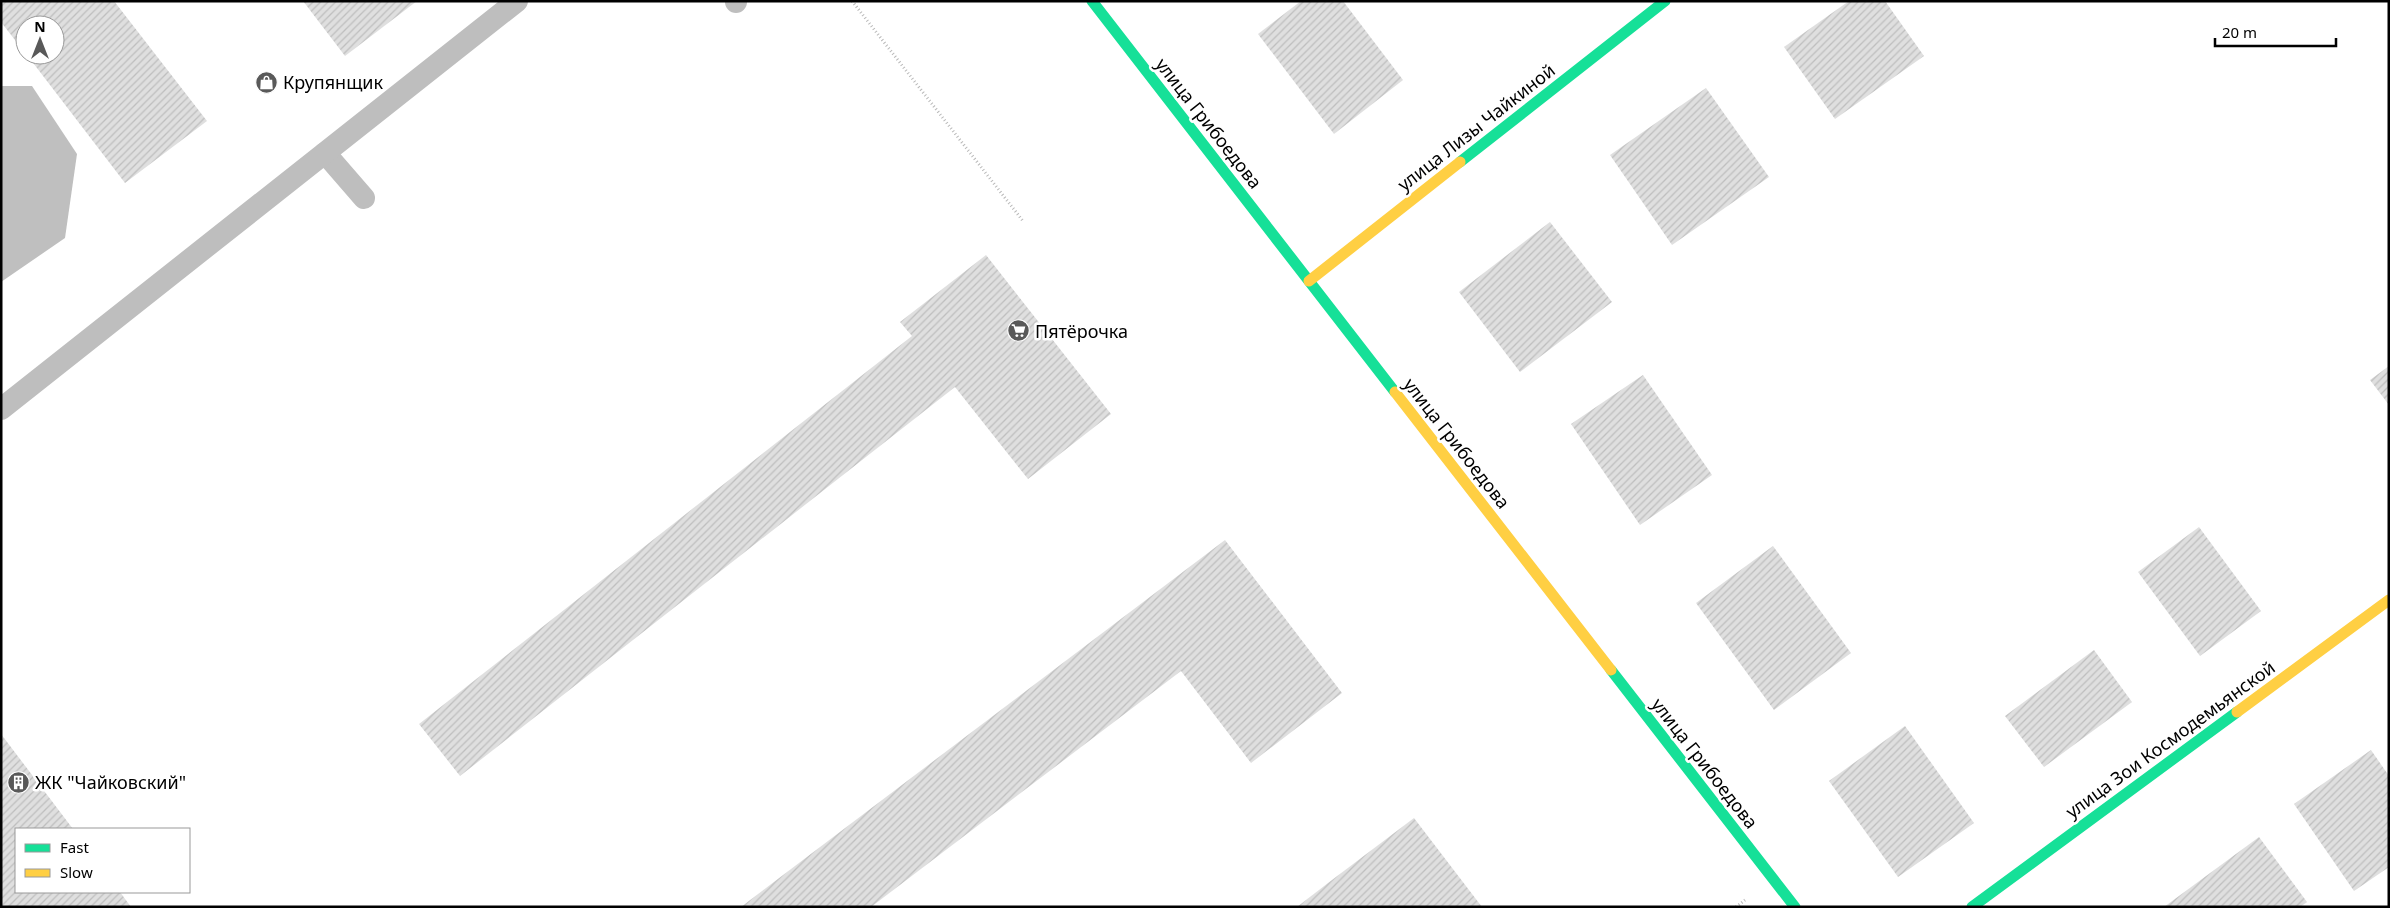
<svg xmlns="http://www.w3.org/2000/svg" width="2390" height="908" viewBox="0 0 2390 908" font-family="'Noto Sans',sans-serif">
<defs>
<pattern id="building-hatch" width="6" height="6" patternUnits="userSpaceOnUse" patternTransform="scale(1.25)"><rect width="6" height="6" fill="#dfdfdf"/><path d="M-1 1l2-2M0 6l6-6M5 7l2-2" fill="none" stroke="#bebebe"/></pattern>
</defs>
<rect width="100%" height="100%" fill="#fff"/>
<polygon fill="#bfbfbf" points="1,86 32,86 77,154 65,238 1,282"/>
<g fill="url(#building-hatch)">
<polygon points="4,1 114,1 207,121 125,183 27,55 55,55 55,25 25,25 25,53 1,22 1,3"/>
<polygon points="303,1 417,1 345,56"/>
<polygon points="1301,1 1343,1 1403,80 1334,134 1258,34"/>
<polygon points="1849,1 1885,1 1924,56 1835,119 1784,47"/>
<polygon points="1706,88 1769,177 1672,245 1610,155"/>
<polygon points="1550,222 1612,302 1520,372 1459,292"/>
<polygon points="986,255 1111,414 1028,479 955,387 460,776 419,724 912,336 900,322"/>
<polygon points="2389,366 2389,405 2370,380"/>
<polygon points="1643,375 1712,475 1640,525 1571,424"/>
<polygon points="2199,527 2261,611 2200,656 2138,572"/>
<polygon points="1225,540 1342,693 1251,763 1181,671 871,907 741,907"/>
<polygon points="1773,546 1851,653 1774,710 1696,603"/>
<polygon points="2094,650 2132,702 2044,767 2005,716"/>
<polygon points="1905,726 1974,823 1898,877 1829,781"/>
<polygon points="1,734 73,829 16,829 16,892 120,892 131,907 1,907"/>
<polygon points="2371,750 2389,776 2389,867 2354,891 2294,804"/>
<polygon points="1414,818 1482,907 1297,907 1328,883"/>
<polygon points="2259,837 2307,902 2300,907 2164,907"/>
</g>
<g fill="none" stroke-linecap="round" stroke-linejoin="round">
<g stroke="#b9b9b9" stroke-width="3" stroke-dasharray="1 2.5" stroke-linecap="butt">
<polyline points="852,1 1023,221"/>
<polyline points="1736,907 1745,900"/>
</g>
<g stroke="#bebebe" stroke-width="22">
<polyline points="736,2 736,1"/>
<polyline points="325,153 364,198"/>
<polyline points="1,409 517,1"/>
</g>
<g stroke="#16e098" stroke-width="11">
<polyline points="1092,1 1395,392"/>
<polyline points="1460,162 1665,1"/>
<polyline points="1611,670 1795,907"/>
<polyline points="1972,907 2237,712"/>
</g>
<g stroke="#ffcf43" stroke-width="11">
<polyline points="1309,281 1460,162"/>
<polyline points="1395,392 1611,670"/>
<polyline points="2237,712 2389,600"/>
</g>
</g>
<defs>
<symbol id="shop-disc" viewBox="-11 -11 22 22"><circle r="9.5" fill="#595959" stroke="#fff"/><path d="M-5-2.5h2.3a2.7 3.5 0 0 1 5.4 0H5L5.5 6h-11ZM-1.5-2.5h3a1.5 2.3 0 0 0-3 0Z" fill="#fff"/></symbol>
<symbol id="supermarket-disc" viewBox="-11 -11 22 22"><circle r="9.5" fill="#595959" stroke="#fff"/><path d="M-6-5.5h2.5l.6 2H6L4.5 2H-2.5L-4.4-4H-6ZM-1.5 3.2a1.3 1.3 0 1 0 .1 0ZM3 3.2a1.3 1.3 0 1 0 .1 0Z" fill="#fff"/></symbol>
<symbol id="building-disc" viewBox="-11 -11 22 22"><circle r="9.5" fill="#595959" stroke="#fff"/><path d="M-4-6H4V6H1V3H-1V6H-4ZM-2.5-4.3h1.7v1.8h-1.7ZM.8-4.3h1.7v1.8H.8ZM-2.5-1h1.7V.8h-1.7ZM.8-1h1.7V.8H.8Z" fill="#fff"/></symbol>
</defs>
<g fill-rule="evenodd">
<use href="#shop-disc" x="254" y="70" width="25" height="25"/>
<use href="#supermarket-disc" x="1006" y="318" width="25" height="25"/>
<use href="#building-disc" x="6" y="770" width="25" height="25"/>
</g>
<g text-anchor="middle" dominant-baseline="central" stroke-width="5" stroke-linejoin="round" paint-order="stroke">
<g font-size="18" fill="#000" stroke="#fff" text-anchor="start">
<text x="283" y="82">Крупянщик</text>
<text x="1035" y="331">Пятёрочка</text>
<text x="35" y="782">ЖК "Чайковский"</text>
</g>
<g font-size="18" fill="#000" stroke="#fff">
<text transform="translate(1209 123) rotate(52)">улица Грибоедова</text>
<text transform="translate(1476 127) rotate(-38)">улица Лизы Чайкиной</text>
<text transform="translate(1457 443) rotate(52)">улица Грибоедова</text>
<text transform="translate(2170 739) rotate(-36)">улица Зои Космодемьянской</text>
<text transform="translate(1705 763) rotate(52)">улица Грибоедова</text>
</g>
</g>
<rect width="2390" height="908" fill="none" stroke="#000000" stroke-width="5"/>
<rect x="15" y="828" width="175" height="65" fill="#ffffff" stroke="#999999"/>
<rect x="25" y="844" width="25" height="8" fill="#16e098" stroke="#999999"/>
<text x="60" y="853" font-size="15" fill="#000000">Fast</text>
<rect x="25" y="869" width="25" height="8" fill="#ffcf43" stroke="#999999"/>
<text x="60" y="878" font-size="15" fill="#000000">Slow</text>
<g transform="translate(40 40)"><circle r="24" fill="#ffffff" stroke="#999999"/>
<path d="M0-4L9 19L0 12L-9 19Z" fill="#595959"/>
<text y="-8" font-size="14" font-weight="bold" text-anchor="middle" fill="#000000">N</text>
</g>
<path d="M2215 38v8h121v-8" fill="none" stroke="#000000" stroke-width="2.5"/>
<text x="2222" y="38" font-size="15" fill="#000000" stroke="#ffffff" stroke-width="4" paint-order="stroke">20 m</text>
</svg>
